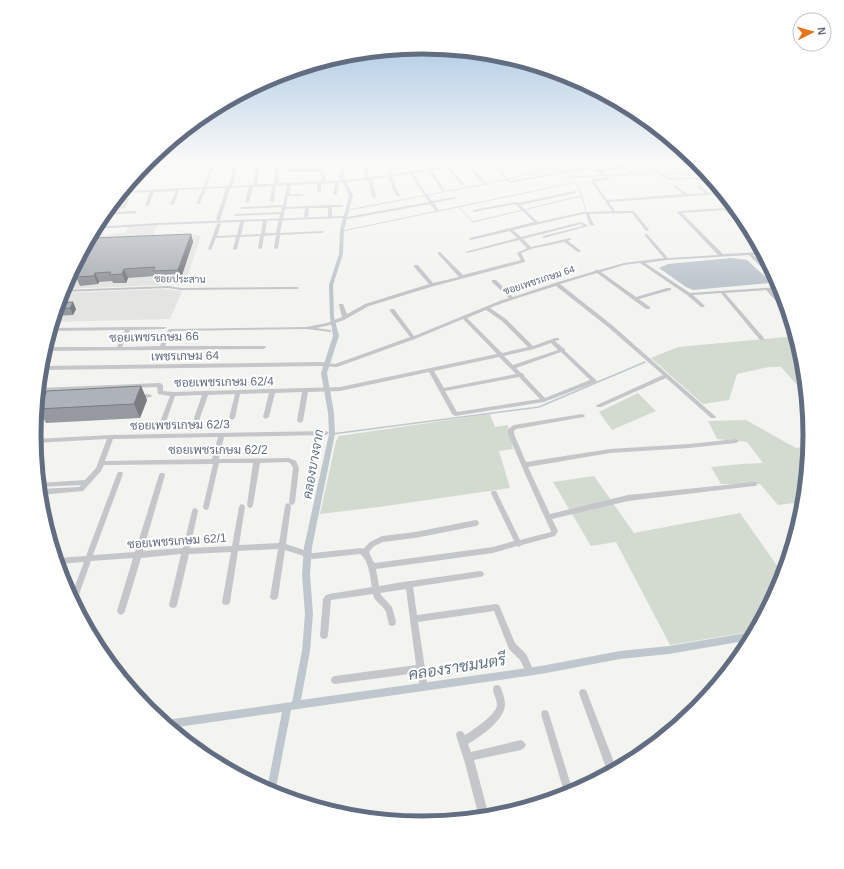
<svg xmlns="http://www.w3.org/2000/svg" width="844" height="869" viewBox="0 0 844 869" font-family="Helvetica,Sarabun,sans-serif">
<rect width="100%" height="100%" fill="#f3f4f0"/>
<g fill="#e4e5e3">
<polygon points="157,225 152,238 201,235 185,284 63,289 90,237 126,232 128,227"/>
<polygon points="165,289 182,291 170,319 53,322 61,293"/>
</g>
<g fill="#d3dbd1">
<polygon points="796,336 803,359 806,395 781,367 769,367 737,374 729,400 703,404 651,358 678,347"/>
<polygon points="638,393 656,411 612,430 599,412"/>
<polygon points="490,414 495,427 508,425 513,449 499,451 510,488 379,507 320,514 336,441 339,436"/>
<polygon points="746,420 796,448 809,446 803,502 778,505 760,484 721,484 711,467 742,464 763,463 747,442 717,439 708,421"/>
<polygon points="594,476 634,533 740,513 783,574 780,583 755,631 670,645 616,542 591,546 553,482"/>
</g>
<polygon fill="#bfc7ce" points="732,258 747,260 768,279 769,283 693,290 686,287 659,268 668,264"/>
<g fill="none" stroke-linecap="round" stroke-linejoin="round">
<g stroke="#bfc7ce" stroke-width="1">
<polyline points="549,163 577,185 581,193 588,219"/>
<polyline points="671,163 683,173"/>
<polyline points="568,177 671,173 691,175 707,173"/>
<polyline points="459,207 473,222 581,196"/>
<polyline points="348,210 486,184 556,168"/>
<polyline points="342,231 573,183"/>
</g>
<polyline stroke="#bfc7ce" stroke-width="1.5" points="332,434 539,407 645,362"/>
<polygon fill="#bfc7ce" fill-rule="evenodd" points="343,163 347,163 343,176 353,195 344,230 343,254 333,285 334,317 339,336 327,373 334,413 335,434 312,547 310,574 313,614 310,651 301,700 541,666 620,651 669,646 752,632 754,633 750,640 669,654 620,659 541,674 291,710 275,793 267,789 282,712 171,728 163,721 166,720 292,702 302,651 305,614 302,574 304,547 329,434 328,413 321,373 333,336 330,317 329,285 339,254 340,230 343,218 158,225 94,229 95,227 158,223 344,216 349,195 339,176"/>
<g fill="#c4c6ca" fill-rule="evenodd">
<path d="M362 163H366L369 177 389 175 386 163H389L392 174 466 164V163H481V164L471 165 486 183 483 184 468 166 451 168 464 184 462 185 447 169 432 171 445 190 443 191H442L429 171 413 173 425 192 432 201 455 197 457 198 434 203 439 210 437 211H436L430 204 348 219 346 218 347 217 429 202 410 174 392 176 396 188 400 196 398 197C393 192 391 184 389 177L372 179 376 197 374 198 372 197 369 181 366 180 339 183 337 194 335 195 333 194 335 183 321 184V192L319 193 317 192V184L291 185 289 194H302L304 195 302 196H288L286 207 330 205H342L344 206 342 207H332V217L330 218 328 217V208H309L308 217 306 218 304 217 305 208 285 209 280 233 322 231 324 232 322 233 280 235 278 248 276 249 274 248 276 235 264 236 262 248 260 249 258 248 260 236 240 237 237 249 235 250 233 249 236 237 216 238 211 250 208 249 217 224 219 223 221 224 217 236 237 235 240 222 242 221 244 222 241 235 261 234 263 221 265 220 267 221 265 233H276L280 214 236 216 234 215 236 214 281 212 282 207 242 209 240 208 242 207 283 205 287 185 276 186 274 201 272 202 270 201 272 186 253 187 249 202 247 203 245 202 249 187 230 188 220 220 218 221 216 220 226 188 206 189 200 203 198 204 196 203 203 189 179 190 174 204 172 205 170 204 176 191 154 192 149 205 147 206 145 205 150 192 121 193 122 191 204 187 210 167 141 168 143 166 277 164 279 165 278 183 322 181 320 171H287L286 170 288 169H323L326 181 351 180 366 178ZM256 166 253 185 233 186 237 167ZM260 166H275L274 184H257ZM213 167H233L229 186 207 187Z"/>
<polygon points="491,163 494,163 511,181 554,173 556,174 510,183"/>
<polygon points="518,163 521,163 526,166 523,167"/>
<polygon points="545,163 548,163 554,168 554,170 552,170"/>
<polygon points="589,163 592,163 600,170 620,167 617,163 619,163 624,166 648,163 663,174 671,178 696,177 718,186 720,189 696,179 670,180 661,176 646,164 626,168 632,172 633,173 631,174 623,168 602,172 609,178 609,180 595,181 595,182 607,200 683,194 674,187 673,186 675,185 687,194 705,193 698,187 697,186 699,185 709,193 718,192 720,193 718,194 708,195 609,202 615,211 634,211 649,230 647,231 646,231 632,213 589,214 594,225 592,226 590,225 586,214 583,214 513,230 521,237 581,222 589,226 544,238 543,238 543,236 583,226 581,224 523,239 531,247 570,238 572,239 568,241 580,250 580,252 578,252 564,242 531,249 521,253 525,261 525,262 434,286 369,306 344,320 330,325 316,328 331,330 331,332 306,329 172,331 165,346 265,346 266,347 265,348 263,349 44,351 45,347 117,347 125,330 50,331 51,328 129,327 166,327 166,328 164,329 130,330 122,347 160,346 168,330 170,329 306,327 327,323 342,317 339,305 339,304 343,304 347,314 365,304 429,284 414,267 414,265 418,265 433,283 459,277 438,254 438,252 440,252 463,275 521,260 517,253 527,248 519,240 467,253 465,252 517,238 510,231 471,240 469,239 470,238 534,222 515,204 474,212 473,212 473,210 516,202 518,203 575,191 576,191 576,193 520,205 538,222 583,212 612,211 591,182 593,179 605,178 594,168 563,173 561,172 593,166"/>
<polygon points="680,163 683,163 691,169 704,169 705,171 689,171"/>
<polygon points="117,198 128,198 129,199 125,208 108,209 109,207 123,206 125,200 115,200"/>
<path d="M725 208 750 229 753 234H751L724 210 682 213 723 254 762 252 763 254 753 255 775 275 778 282H776L749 255 667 260 645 263 690 293 781 287V289L771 290 787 307 788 312H786L766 290 725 293 764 338V340H760L721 293 693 295 705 306 703 307H701L687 295 640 263 624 265 601 272 636 297 667 288H671V290L639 299 650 307V309H646L597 273 560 284 612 325 715 416 716 417 715 418H711L666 378 601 407H597L596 406 597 405 663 375 608 327 556 286C534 293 512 299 490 308L506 319 533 346 555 338H559V340L555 341 563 348 565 349V351L597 381 596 382 544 402 455 416 452 414 429 372 340 391 308 392 303 421 300 423 297 421 302 392 275 393 269 417 266 419 263 417 269 393 240 394 235 418 232 420 229 418 235 394 208 395 199 421 196 423 193 421 202 395 175 396 166 422 163 424 160 422 170 396 158 394 157 387 38 392 39 388 160 383 163 385V391L173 392 340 387 497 354 463 319 415 339 337 367 320 366 40 370 41 366 320 362 335 364 410 337 390 311V309H394L414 336 502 300 509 298 492 282V280H496L513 297 555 283 595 271V270H599L624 263 664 258 645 236V234H647L668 258 718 255 677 212 679 211ZM486 310 502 321 528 347 502 353 467 318ZM551 343 558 350 513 365 504 356 534 349ZM561 352 590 380 545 398 524 376V374L521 373 516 368ZM499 357 516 374 444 388 434 371ZM519 377 540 399 457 412 445 391Z"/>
<polygon points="135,211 137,212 136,213 103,215 104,213"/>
<polygon points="168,286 181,288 297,287 299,288 297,289 181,290 168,288 62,292 62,290"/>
<polygon points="149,394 151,395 152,396 151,397 137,399 134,397 137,395"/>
<polygon points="37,400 50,400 53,402 50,404 37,404"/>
<path d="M582 414 584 415 585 416 584 417 516 429 514 431V434L526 462 610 449 689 444 736 439 739 441 736 443 689 448 610 453 528 467 550 514 628 495 754 482H756L757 484 756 486H754L628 501 552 519 558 531 555 536 522 545 519 547 517 546 493 553 376 569 379 586 409 581H411L480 571 483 572 484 574 483 576 480 577 413 587 417 615 496 604 499 605 515 643 526 654 532 667 531 670 528 671 525 670 520 660 509 649 494 611 418 622 427 682 426 685 423 686 420 685 417 673 335 684 332 683 331 680 332 677 335 676 416 665 406 589 380 593 381 595 392 607 396 622 395 625 392 626 389 625C388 620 387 616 386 612 383 605 374 602 373 594L331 600 328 635 327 638 324 639 321 638 320 635 323 599 326 595 329 594 372 587C370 577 369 560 360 554L313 559 285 550 278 597 277 599 274 600 271 599 270 597 278 549 238 551 230 602 229 604 226 605 223 604 222 602 231 552 189 554 177 605 176 607 173 608 170 607 169 605 181 554 141 558 125 611 124 613 121 615 118 613 117 611 133 558 91 561 77 600 74 603 71 596 84 562 58 564 56 558 86 556 117 474 118 472H122L123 474 93 555 135 552 159 475 160 473H164L165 475 143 551 183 548 192 511 193 509 195 508 197 509 198 511 190 548 232 546 239 507 240 505 242 504 244 505 245 507 239 545 279 543 285 506 286 504 288 503 290 504 291 506 286 544 313 553 361 548 363 549 370 542 382 536 415 532 476 520 478 521 479 523 478 525 476 526 415 538 383 542 374 546 369 552 373 561 375 563 493 547 514 541 491 493 492 491H496L520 540 551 532V531C536 499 522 467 508 434V430L512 426 514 425Z"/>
<path d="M326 431 329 433 326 435 224 437 219 458V459L289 458 296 461 299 468 295 502 294 504 292 505 290 504 289 502 293 468 291 464 288 462 260 463 253 505 252 507 250 508 248 507 247 505 253 463H219L209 507 208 509 206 510 204 509 203 507 213 464 104 465 101 471 83 491 40 495V489L79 487 81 485 39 487V483L85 480 96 468 107 439 35 443V439L111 435ZM218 437 212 459 105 461 113 439Z"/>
<path d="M497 685 500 686C502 691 505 698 505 704 505 720 480 737 468 744L471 752 521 740 524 742 526 745 524 748 521 750 474 760 489 816 479 817 465 763 456 735 457 732 460 731 463 732 465 735C473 730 496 715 497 705 497 698 491 692 494 686Z"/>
<path d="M583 689 586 690 615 765 613 770 592 781C589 772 598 770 605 766V765L579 693 580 690Z"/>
<polygon points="545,710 548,711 549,714 573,792 565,795 541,714 542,711"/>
</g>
</g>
<g fill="#969aa0">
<polygon points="191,234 193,242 181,278 156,280 155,276 128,278 126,283 113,283 112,281 99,282 98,284 80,286 76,277 91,247 90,245"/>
<polygon points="58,303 76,309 73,315 54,316"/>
<polygon points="141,386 147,400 140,418 46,423 38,409"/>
</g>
<g fill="#7a7d82">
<polygon points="191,234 193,242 181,278 178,270"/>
<polygon points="124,269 128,278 126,283 122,274"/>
<polygon points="95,273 99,282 98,284 94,276"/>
<polygon points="73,302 76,309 73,315 70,308"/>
<polygon points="141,386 147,400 140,418 134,404"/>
</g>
<g fill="#aeb3ba" stroke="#7a7d82">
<polygon points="191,234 178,270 153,271 155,267 124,269 122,274 109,275 111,272 95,273 94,276 76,277 92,244 90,245 94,238"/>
<polygon points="73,302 70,308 57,309 58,303"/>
<polygon points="141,386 134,404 38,409 47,391"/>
</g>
<linearGradient id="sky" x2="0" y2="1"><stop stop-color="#97bcde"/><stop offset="0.57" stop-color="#fafaf8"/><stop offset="1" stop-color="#fafaf8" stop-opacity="0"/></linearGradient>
<rect width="844" height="284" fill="url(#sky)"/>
<g text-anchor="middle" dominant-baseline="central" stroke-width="4" stroke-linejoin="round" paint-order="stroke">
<g font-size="10" fill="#626d82" stroke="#fff">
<text transform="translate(180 279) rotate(1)">ซอยประสาน</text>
<text transform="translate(539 280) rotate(-18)">ซอยเพชรเกษม 64</text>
</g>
<g font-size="12" fill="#626d82" stroke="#fff">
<text transform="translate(154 337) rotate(-1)">ซอยเพชรเกษม 66</text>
<text transform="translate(185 356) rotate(-1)">เพชรเกษม 64</text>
<text transform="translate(224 382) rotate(-1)">ซอยเพชรเกษม 62/4</text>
<text transform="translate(180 425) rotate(-1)">ซอยเพชรเกษม 62/3</text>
<text x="218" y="450">ซอยเพชรเกษม 62/2</text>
<text transform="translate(177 541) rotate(-4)">ซอยเพชรเกษม 62/1</text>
</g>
<g font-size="13" font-style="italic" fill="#637586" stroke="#fff">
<text transform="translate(313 464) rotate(-80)">คลองบางจาก</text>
</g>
<g font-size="16" font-style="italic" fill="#637586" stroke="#fff">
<text transform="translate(457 667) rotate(-9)">คลองราชมนตรี</text>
</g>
</g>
<path d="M0 0H844V869H0ZM41 435a381 381 0 1 1 762 0a381 381 0 1 1-762 0Z" fill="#fff" fill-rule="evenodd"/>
<path fill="none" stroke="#626d82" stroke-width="5" d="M41 435a381 381 0 1 1 762 0a381 381 0 1 1-762 0Z"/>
<g transform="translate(812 32) rotate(84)"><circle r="19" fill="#ffffff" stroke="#c0c5cd"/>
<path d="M0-3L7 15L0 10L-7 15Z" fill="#e8741c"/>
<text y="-6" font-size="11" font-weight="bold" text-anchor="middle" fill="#626d82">N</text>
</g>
</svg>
